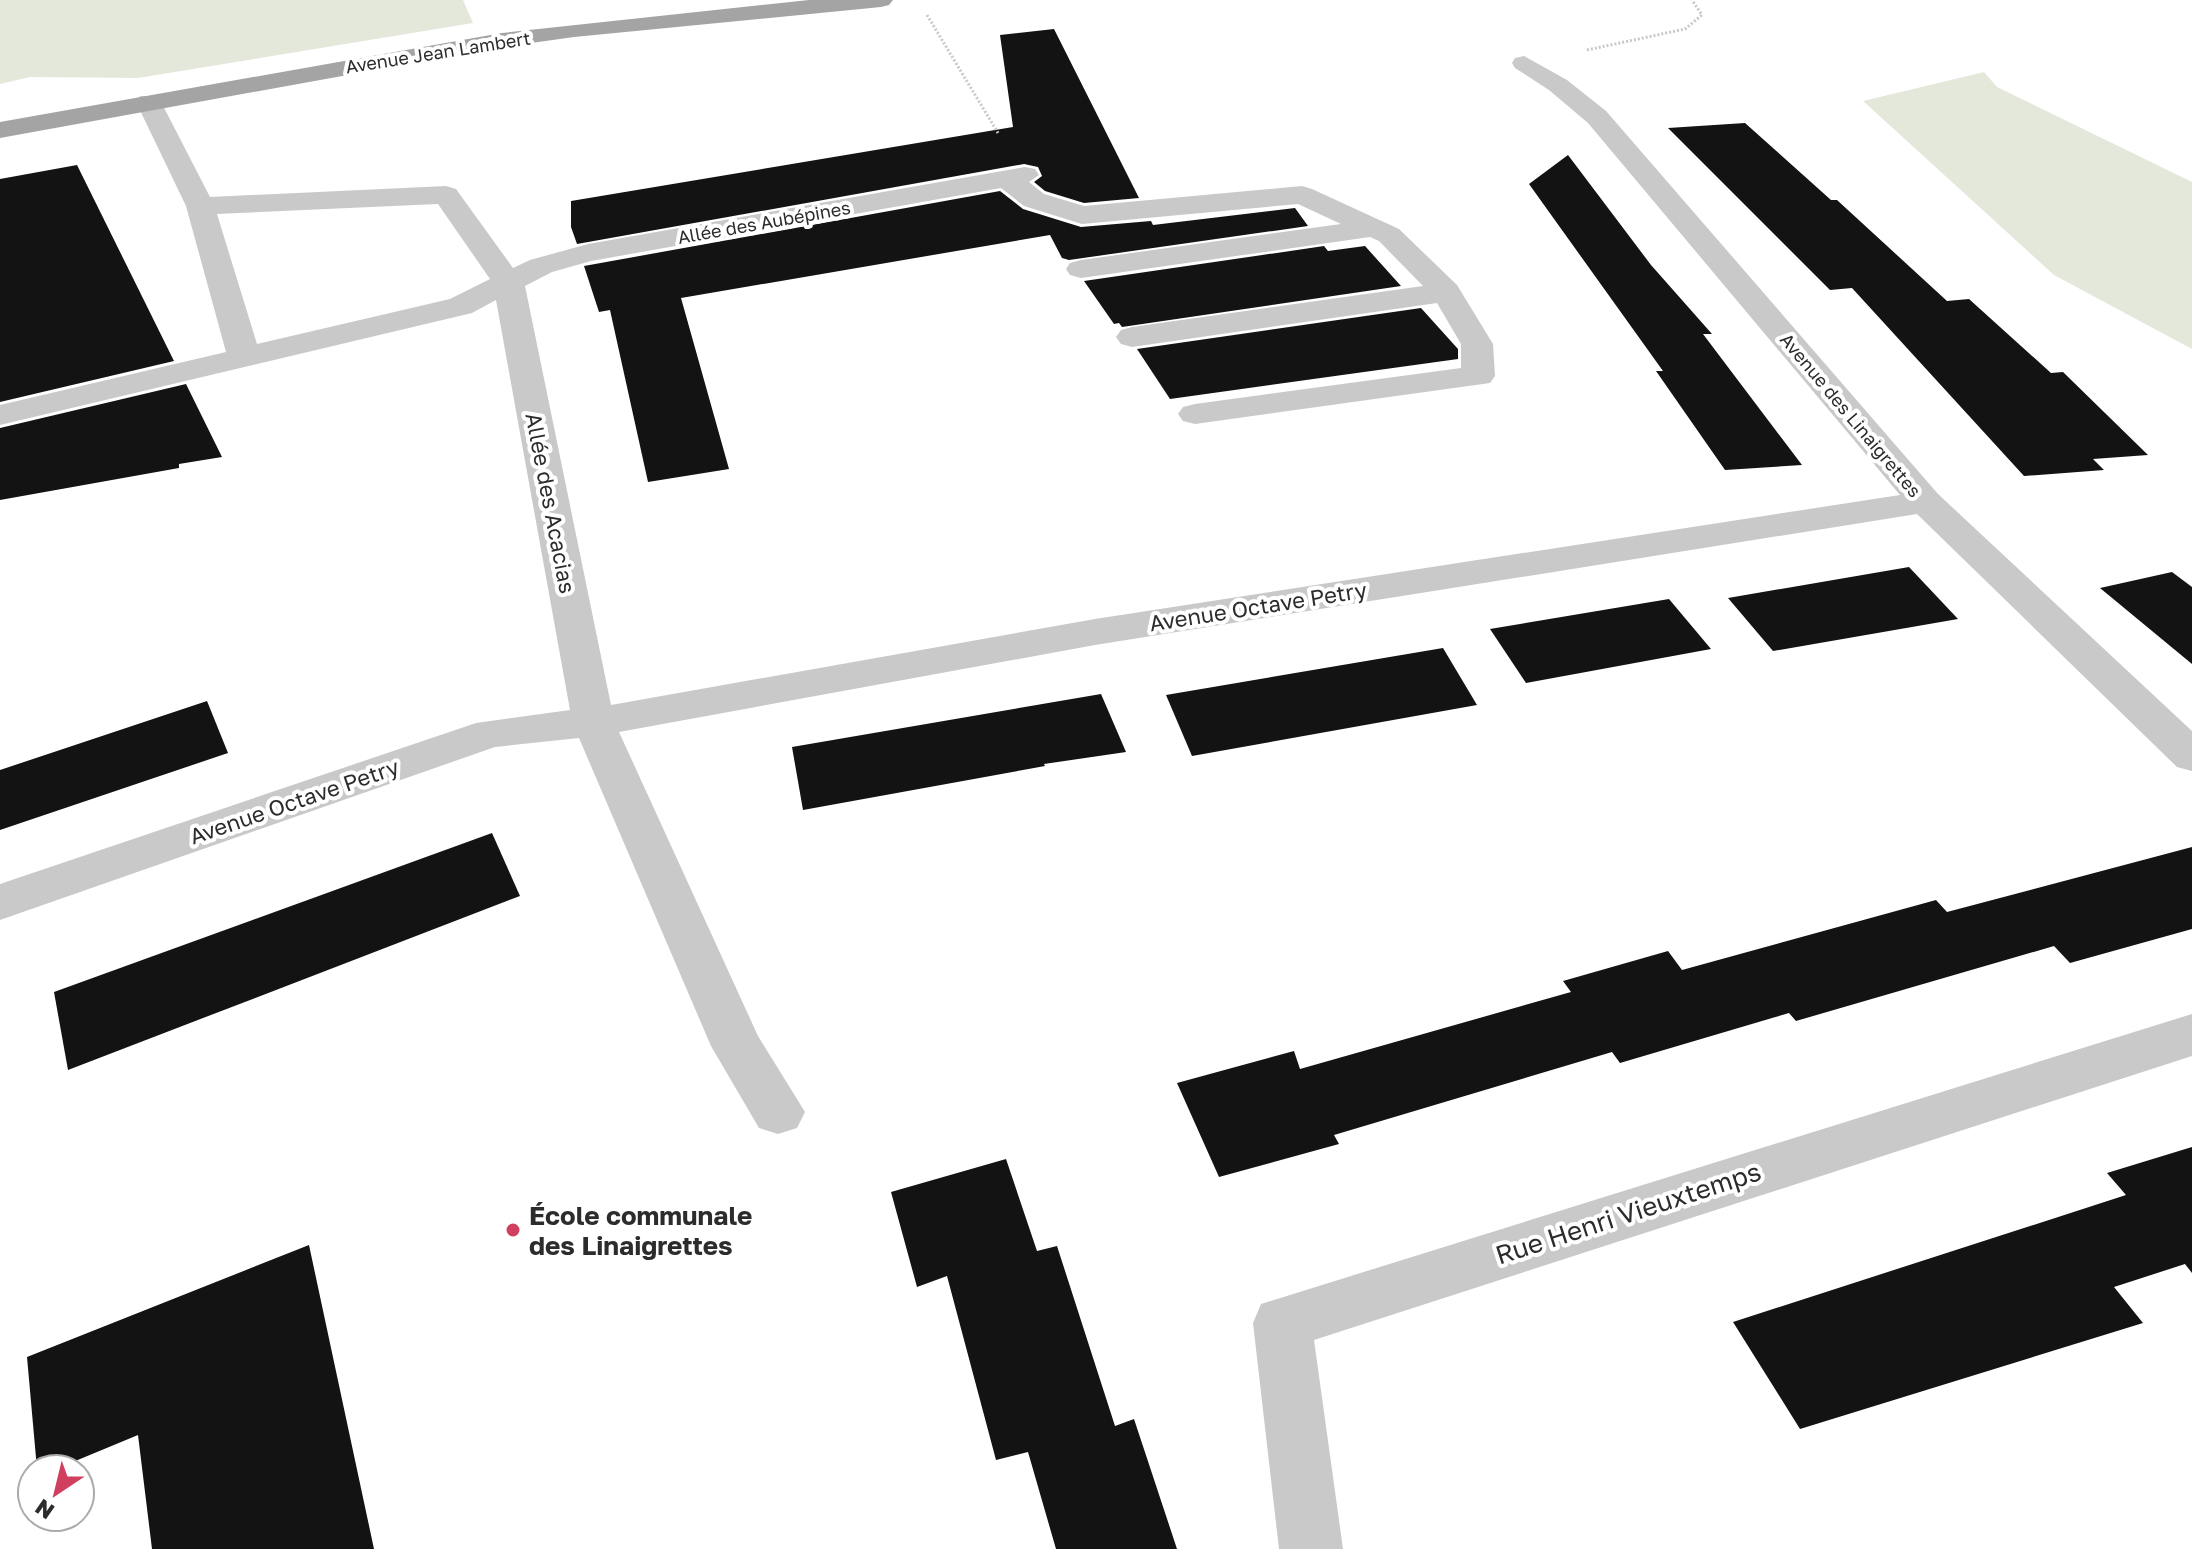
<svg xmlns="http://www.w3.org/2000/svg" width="2192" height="1549" viewBox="0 0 2192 1549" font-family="'Golos Text',sans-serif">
<rect width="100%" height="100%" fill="#fff"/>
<g fill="#e4e8db">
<polygon points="0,0 463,0 473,23 138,78 30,77 0,84"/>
<polygon points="1984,72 1997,87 2192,182 2192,349 2054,275 1863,101"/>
</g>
<g fill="#131313">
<polygon points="1054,29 1139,198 1084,203 1045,191 1034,182 1042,176 1038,167 1024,164 577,244 571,227 571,201 1013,127 1000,35"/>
<polygon points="1745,123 1831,200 1837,200 1947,301 1969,299 2051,373 2063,372 2148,455 2093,459 2104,470 2024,476 1852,288 1830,290 1668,128"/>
<polygon points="1568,155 1651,265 1712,334 1703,334 1802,465 1725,470 1656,371 1663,371 1529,184"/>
<polygon points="77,165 174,361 0,402 0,179"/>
<polygon points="1000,191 1023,209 1081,227 1151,221 1153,225 1295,208 1308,226 1069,260 1062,258 1050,235 681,298 729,469 648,482 610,310 599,312 584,266"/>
<polygon points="1324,246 1328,251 1365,246 1401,286 1122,327 1119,323 1114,324 1084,281"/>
<polygon points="1421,308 1458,349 1458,359 1170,399 1137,349"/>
<polygon points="186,384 222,457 179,464 179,468 0,500 0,428"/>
<polygon points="1909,567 1958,619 1773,651 1728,598"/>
<polygon points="2172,572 2192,587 2192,664 2100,588"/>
<polygon points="1669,599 1711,649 1526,683 1490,629"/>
<polygon points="1443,648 1477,705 1192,756 1166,695"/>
<polygon points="1101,694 1126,752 1044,764 1045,766 803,810 792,747"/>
<polygon points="207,701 228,753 0,830 0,770"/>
<polygon points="492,833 520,896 68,1070 54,992"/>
<polygon points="2192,847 2192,929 2070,963 2054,946 1796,1021 1789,1013 1620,1063 1612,1052 1334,1135 1339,1144 1219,1177 1177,1083 1294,1051 1300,1069 1571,992 1563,981 1668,951 1682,970 1936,900 1947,912"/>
<polygon points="2192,1147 2192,1273 2185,1264 2114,1287 2143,1323 1800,1429 1733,1322 2126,1195 2107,1173"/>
<polygon points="1006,1159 1037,1251 1057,1246 1115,1426 1134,1419 1177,1549 1056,1549 1028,1452 996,1460 947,1276 917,1287 891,1192"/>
<polygon points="309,1245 374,1549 152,1549 138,1435 56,1469 37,1469 27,1357"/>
</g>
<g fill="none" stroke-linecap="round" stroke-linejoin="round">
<g stroke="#c9c9c9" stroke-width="3" stroke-dasharray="2 2" stroke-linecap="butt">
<polyline points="927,15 998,133"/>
<polyline points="1587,50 1685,29 1702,15 1692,0"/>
</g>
<g fill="#c9c9c9" fill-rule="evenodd">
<path d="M1524 56 1567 80 1606 111 1938 494 2192 731V771L2177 767 1917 514 1095 645 619 732 758 1036 805 1112 797 1128 778 1134 759 1128 711 1046 579 738 495 747 0 920V884L476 723 570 710 496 300 472 313 0 425V405L226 352 186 206 136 102 140 96H158L210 197 446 186 456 189 513 268 530 260 588 244 1025 167 1035 169 1039 175 1029 182 1044 194 1084 206 1302 186 1312 189 1399 229 1457 285 1493 344 1495 376 1490 383 1195 424 1183 421 1178 414 1183 407 1195 404 1461 368V344L1437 303 1132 347 1121 344 1116 337 1121 330 1132 327 1423 286 1379 241 1370 237 1081 278 1070 275 1066 269 1070 263 1081 260 1341 224 1298 204 1082 224 1024 206 1001 188 591 261 552 272 525 286 611 705 1095 619 1900 495 1588 123 1549 90 1515 68 1512 63 1515 58ZM438 204 490 279 450 299 257 344 217 214Z"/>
<polygon points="2192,1014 2192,1056 1314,1340 1343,1549 1279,1549 1253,1323 1261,1304"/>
</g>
<polygon fill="#a4a4a4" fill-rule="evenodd" points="809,0 893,0 889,5 881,7 574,37 502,47 0,138 0,122 502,33"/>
</g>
<circle fill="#d0405e" stroke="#fff" stroke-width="3" cx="513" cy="1230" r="8"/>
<g text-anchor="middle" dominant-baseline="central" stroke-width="8" stroke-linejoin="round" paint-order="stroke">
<g font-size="18" fill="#2c2c2c" stroke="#fff">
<text transform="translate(438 52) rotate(-9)">Avenue Jean Lambert</text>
<text transform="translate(764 222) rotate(-10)">Allée des Aubépines</text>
<text transform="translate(1851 415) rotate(50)">Avenue des Linaigrettes</text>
</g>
<g font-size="22" fill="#2c2c2c" stroke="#fff">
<text transform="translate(551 503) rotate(79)">Allée des Acacias</text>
<text transform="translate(1258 606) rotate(-9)">Avenue Octave Petry</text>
<text transform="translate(294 801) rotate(-19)">Avenue Octave Petry</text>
</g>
<g font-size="26" fill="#2c2c2c" stroke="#fff">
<text transform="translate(1628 1213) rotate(-18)">Rue Henri Vieuxtemps</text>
</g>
<g font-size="26" font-weight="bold" fill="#2c2c2c" stroke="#fff" text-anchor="start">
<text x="529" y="1215">École communale<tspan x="529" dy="30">des Linaigrettes</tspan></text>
</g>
</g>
<g transform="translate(56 1493) rotate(215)"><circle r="38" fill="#ffffff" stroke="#ababab" stroke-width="2"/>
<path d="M0-6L14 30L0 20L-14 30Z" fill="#d0405e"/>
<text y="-12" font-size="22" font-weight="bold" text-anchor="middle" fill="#2c2c2c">N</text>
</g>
</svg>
